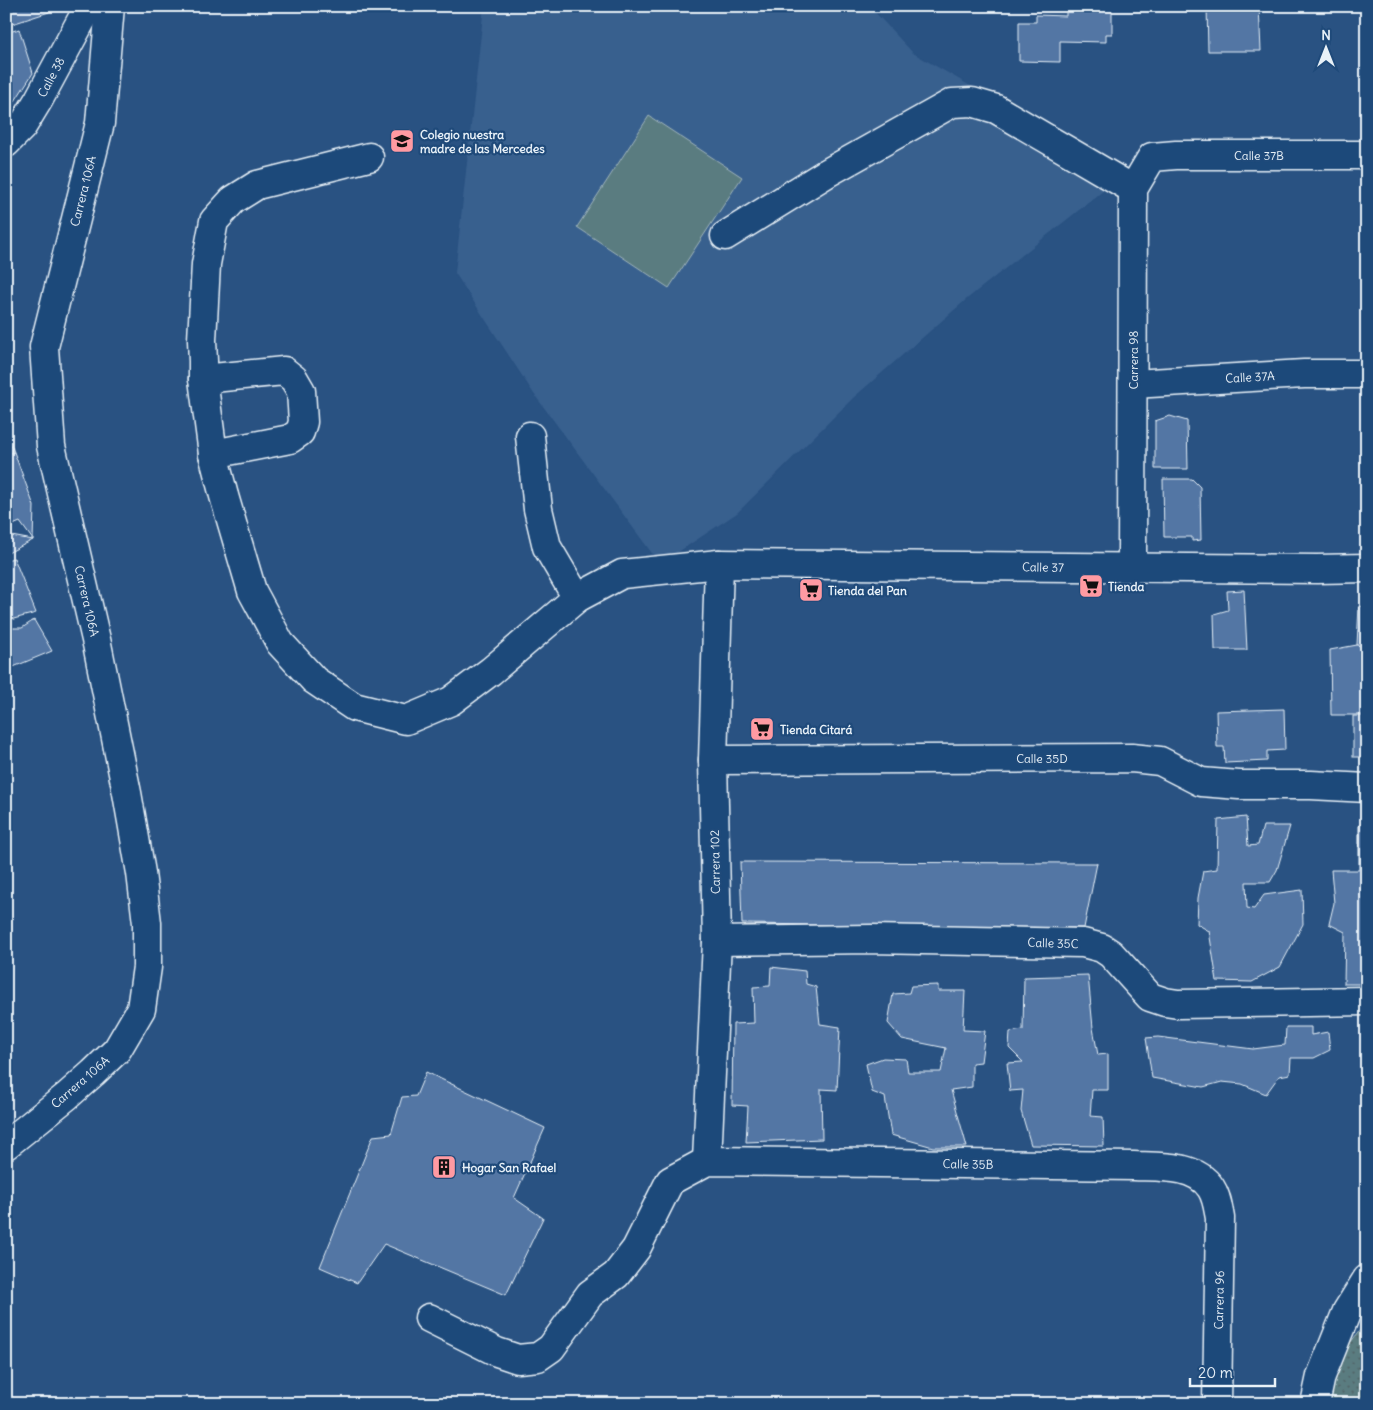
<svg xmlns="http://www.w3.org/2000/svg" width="1373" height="1410" viewBox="0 0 1373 1410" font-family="Delius,sans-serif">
<defs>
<pattern id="park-dots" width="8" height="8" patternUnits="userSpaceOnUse" patternTransform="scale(1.25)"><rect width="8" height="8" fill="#5a7b80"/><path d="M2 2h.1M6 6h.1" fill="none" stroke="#516468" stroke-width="1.8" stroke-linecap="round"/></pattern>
</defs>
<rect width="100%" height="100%" fill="#295282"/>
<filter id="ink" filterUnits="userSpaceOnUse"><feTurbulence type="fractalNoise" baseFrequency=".02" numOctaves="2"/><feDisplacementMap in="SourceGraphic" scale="10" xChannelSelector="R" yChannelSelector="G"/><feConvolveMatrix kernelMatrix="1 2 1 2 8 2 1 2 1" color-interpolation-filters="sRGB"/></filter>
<g filter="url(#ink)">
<polygon fill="#39608e" points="484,6 869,6 913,53 1033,122 1113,183 968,298 853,398 737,513 660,564 534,394 455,273"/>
<polygon fill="#5a7b80" stroke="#a1b6bc" points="649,116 742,177 669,288 577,227"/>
<polygon fill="url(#park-dots)" stroke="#a1b6bc" points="1367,1321 1367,1404 1320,1404 1323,1397 1347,1347"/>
<g fill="#5276a4" stroke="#e8f1f8">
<polygon points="6,6 47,6 49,12 6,26"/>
<polygon points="1066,6 1112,6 1112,34 1106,34 1106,42 1060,41 1060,62 1019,61 1019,22 1036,22 1036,15 1066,16"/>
<polygon points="1207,6 1259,6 1261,51 1208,51"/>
<polygon points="19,29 33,73 6,115 6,33"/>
<polygon points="1170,416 1187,421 1188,469 1155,469 1155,421"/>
<polygon points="6,432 14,452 6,454"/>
<polygon points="14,452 34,506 33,540 20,522 6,528 6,455"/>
<polygon points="1163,479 1192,479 1200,487 1201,540 1192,541 1192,537 1164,537"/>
<polygon points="6,535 33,540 6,554"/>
<polygon points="14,558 36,613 6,621 6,560"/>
<polygon points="1244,590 1247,650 1215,650 1214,614 1228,610 1227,591"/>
<polygon points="1359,606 1367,607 1367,645 1357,645"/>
<polygon points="34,620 52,651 6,670 6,628 22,628"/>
<polygon points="1357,645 1367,648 1367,715 1331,715 1330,650"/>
<polygon points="1284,709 1285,750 1267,751 1267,761 1225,763 1224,747 1217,747 1216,711"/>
<rect x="1353" y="716" width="14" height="41"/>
<polygon points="1246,817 1248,846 1258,845 1263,826 1290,826 1277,870 1270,882 1246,882 1247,908 1254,909 1264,895 1302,890 1303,924 1280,967 1252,982 1217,981 1209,931 1197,924 1198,898 1203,871 1217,869 1218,820"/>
<polygon points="1367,824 1367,984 1344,984 1345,932 1329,924 1334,903 1331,870 1359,870 1359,825"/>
<polygon points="740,862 1097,863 1084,928 742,924"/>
<polygon points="771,967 805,971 806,984 816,987 820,1024 840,1027 837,1090 821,1089 822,1139 746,1142 748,1106 732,1105 733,1024 754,1023 753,987 770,986"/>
<polygon points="1088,975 1093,1028 1098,1055 1108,1054 1108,1090 1092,1090 1090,1116 1103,1117 1104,1146 1031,1145 1021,1111 1023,1090 1010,1091 1007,1063 1023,1062 1009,1048 1010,1032 1023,1030 1024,977"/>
<polygon points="938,985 938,991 965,991 963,1030 985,1031 981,1062 972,1063 972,1087 951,1090 967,1147 933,1147 891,1135 885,1097 872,1092 866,1064 883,1058 906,1059 908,1072 941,1072 946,1048 902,1039 888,1023 893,994 909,993 911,986"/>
<polygon points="1286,1027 1311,1027 1311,1035 1328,1032 1330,1050 1314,1058 1291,1058 1290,1074 1279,1076 1266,1094 1242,1084 1222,1082 1203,1087 1152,1078 1146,1038 1158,1037 1253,1049 1285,1045"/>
<polygon points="426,1072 545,1128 514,1198 543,1218 506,1295 384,1244 357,1283 320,1267 373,1136 391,1134 402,1097 416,1096"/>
</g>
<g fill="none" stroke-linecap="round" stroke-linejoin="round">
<defs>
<g id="minor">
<polyline points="6,143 22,127 39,99 89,6"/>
<polyline points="369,157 257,185 233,200 214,221 206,264 202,340 203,361 203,379 213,454 224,496 252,591 280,643 314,680 354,707 406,720 451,701 491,671 577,598 622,574 719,564 1317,569 1367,568"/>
<polyline points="725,236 827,173 952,103 972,102 996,109 1133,189"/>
<polyline points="203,379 284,371 294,379 301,391 303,422 300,432 290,439 213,454"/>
<polyline points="1133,384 1304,374 1367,374"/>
<polyline points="530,436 538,509 547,547 577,598"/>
<polyline points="1132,568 1133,189 1152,157 1176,155 1367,155"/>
<polyline points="713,760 1132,758 1160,761 1201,782 1239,785 1311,785 1367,788"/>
<polyline points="717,941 871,939 1083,943 1102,948 1111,954 1150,997 1165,1002 1178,1004 1367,1001"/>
<polyline points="6,1145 67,1096 93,1073 117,1050 141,1009 147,967 147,923 141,873 127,793 97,644 51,446 44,347 100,123 110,6"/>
<polyline points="707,1161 717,941 713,760 719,564"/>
<path d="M429 1318 497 1352 518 1359 538 1357 551 1348 590 1294 616 1275 636 1249 670 1181 707 1161 1134 1166C1160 1167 1195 1164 1211 1188 1217 1197 1218 1208 1220 1218L1217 1404"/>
</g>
<polyline id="tertiary" points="1315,1404 1321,1376 1347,1311 1367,1279"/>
</defs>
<use href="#minor" stroke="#e8f1f8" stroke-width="31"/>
<use href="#tertiary" stroke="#e8f1f8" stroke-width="31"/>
<use href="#minor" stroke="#1f4a7a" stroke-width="28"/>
<use href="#tertiary" stroke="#1f4a7a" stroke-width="28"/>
</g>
</g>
<defs>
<symbol id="university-square" viewBox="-11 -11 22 22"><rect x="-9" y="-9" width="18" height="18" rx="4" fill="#ff9aa2" stroke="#1f4a7a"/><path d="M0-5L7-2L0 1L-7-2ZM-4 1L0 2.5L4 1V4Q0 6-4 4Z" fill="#111"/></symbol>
<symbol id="supermarket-square" viewBox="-11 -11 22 22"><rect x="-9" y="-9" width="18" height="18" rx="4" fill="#ff9aa2" stroke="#1f4a7a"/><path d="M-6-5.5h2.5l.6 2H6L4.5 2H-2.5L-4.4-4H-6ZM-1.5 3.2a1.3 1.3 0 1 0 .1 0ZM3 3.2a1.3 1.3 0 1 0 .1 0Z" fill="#111"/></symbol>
<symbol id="building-square" viewBox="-11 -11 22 22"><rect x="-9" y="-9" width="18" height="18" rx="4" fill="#ff9aa2" stroke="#1f4a7a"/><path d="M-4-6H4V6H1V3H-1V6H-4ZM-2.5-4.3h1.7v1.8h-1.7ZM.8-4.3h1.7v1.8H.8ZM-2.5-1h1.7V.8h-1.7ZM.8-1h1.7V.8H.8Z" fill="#111"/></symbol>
</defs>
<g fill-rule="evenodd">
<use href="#university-square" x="388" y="127" width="28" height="28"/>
<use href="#supermarket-square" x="1077" y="572" width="28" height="28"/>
<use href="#supermarket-square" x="797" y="576" width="28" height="28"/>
<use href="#supermarket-square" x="748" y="715" width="28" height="28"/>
<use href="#building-square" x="430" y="1153" width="28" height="28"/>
</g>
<g text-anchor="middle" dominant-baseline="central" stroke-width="4.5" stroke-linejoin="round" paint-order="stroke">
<g font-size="12" fill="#e8f1f8" stroke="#1f4a7a">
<text transform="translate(51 77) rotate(-62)">Calle 38</text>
<text x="1259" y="155">Calle 37B</text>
<text transform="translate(83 191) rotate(-76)">Carrera 106A</text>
<text transform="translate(1133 360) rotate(-90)">Carrera 98</text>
<text transform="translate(1250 377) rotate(-3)">Calle 37A</text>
<text transform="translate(1043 567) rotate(1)">Calle 37</text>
<text transform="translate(87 601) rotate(77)">Carrera 106A</text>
<text x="1042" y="758">Calle 35D</text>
<text transform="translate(715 862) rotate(-91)">Carrera 102</text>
<text transform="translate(1053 943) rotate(2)">Calle 35C</text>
<text transform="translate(80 1082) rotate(-41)">Carrera 106A</text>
<text transform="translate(968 1164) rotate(1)">Calle 35B</text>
<text transform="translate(1219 1300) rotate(-89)">Carrera 96</text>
</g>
<g font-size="12" font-weight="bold" fill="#e8f1f8" stroke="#1f4a7a" text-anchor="start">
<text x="420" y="134">Colegio nuestra<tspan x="420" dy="14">madre de las Mercedes</tspan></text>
<text x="1108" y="586">Tienda</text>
<text x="828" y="590">Tienda del Pan</text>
<text x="780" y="729">Tienda Citará</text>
<text x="462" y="1167">Hogar San Rafael</text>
</g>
</g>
<rect width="1373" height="1410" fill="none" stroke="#1f4a7a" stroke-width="25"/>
<rect x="12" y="12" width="1348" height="1385" fill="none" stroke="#e8f1f8" stroke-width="2" filter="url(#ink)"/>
<g transform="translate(1326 48)" stroke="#1f4a7a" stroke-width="4" paint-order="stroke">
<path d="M0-4L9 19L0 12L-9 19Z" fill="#e8f1f8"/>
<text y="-8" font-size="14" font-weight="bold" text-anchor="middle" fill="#e8f1f8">N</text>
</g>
<path d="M1190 1378v8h85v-8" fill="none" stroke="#e8f1f8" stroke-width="2.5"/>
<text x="1198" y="1378" font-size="15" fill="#e8f1f8" stroke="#1f4a7a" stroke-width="4" paint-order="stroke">20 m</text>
</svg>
